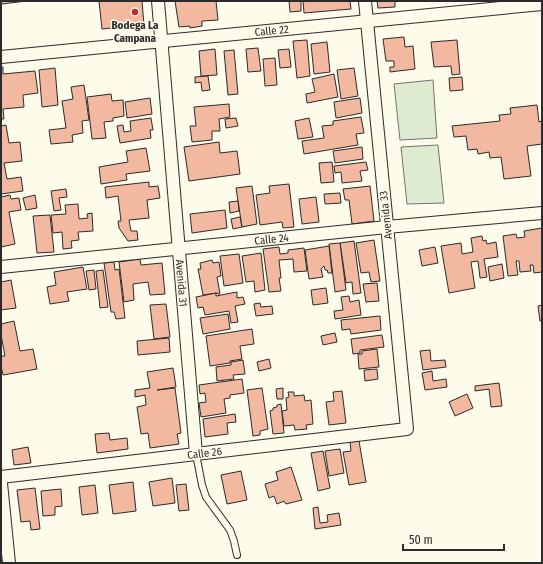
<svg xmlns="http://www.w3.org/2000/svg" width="543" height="564" viewBox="0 0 543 564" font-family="'Fira Sans Condensed',sans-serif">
<rect width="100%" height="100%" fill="#fdfbea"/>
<g fill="#deebd1" stroke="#74746e">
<polygon points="433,80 437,138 400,140 394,84"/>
<polygon points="438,145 444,203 407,204 401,147"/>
</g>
<g fill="#f2b8a0" stroke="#2b2b2b">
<polygon points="1,1 26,1 2,4 1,3"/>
<polygon points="99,1 142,1 144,25 102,29"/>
<polygon points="175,1 216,1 218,20 202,21 202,26 190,28 190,26 179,27"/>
<polygon points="289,1 301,1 301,11 290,12"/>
<polygon points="303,1 350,1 351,9 304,13"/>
<polygon points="377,1 395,1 395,7 378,8"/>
<polygon points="404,37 405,47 413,46 415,69 390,72 390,67 394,67 394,61 386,61 383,39"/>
<polygon points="307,40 310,76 297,78 293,41"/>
<polygon points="457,40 460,74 452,75 451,66 434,67 431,42"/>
<polygon points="327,42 330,72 314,74 311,44"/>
<polygon points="258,48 261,71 248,72 246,49"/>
<polygon points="215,49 217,75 201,76 199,51"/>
<polygon points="289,49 291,67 280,68 278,50"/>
<polygon points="234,50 238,94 228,95 224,51"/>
<polygon points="275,58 277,85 265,86 263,59"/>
<polygon points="1,67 3,67 3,74 35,71 38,93 23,95 24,107 3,109 4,119 1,119"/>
<polygon points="55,68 58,105 42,107 39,70"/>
<polygon points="354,68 358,96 341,99 337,70"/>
<polygon points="334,74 338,97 307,103 306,94 315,92 312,79"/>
<polygon points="208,76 210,90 202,91 201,82 195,83 195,77"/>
<polygon points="462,77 463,90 450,91 449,78"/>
<polygon points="84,85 89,120 82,121 83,133 72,135 73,142 51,144 49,130 66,128 62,101 73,99 71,87"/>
<polygon points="111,94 112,101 123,100 124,116 113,118 113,121 104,122 106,138 92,139 87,97"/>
<polygon points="150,98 152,114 127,118 125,102"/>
<polygon points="360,98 362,113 336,118 334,102"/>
<polygon points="229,104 230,117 219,119 220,131 212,131 212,140 192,142 190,126 196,126 194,107"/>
<polygon points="537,105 539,122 542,121 542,144 527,146 531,176 504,179 501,157 490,158 489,152 478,154 477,149 468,150 466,136 454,137 452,126 500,121 499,115 511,114 510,108"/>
<polygon points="361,117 364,133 356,134 358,145 304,154 302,141 324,138 322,126 333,125 333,121"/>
<polygon points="151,118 153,130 150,130 151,138 120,143 117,126 123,125 124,132 131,131 130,121"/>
<polygon points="236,118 238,126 226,128 225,119"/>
<polygon points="309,118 313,137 298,139 295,121"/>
<polygon points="6,125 9,143 20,142 22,161 4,163 7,179 21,177 23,191 1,194 1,126"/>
<polygon points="219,142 220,153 237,151 240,174 189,181 184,147"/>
<polygon points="362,147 363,159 335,163 333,151"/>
<polygon points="146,148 150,171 126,174 127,180 101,184 99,167 128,162 126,151"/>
<polygon points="332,162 334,182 321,183 319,163"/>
<polygon points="366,162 368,170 360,171 362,181 342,183 341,172 335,173 334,166"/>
<polygon points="149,182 149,187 158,186 160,198 147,200 149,218 129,220 131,231 137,231 138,240 128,241 119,228 118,221 121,221 118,196 106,198 105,187"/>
<polygon points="289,184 294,227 283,228 282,222 260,225 256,195 270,193 269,186"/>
<polygon points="252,186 257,224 242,227 236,188"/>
<polygon points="370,186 374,221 352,224 349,200 345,200 343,189"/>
<polygon points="66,189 67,197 59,198 61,210 54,211 51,191"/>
<polygon points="340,193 341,203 325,204 324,194"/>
<polygon points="10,195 11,199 19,198 21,210 9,212 15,244 1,247 1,197"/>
<polygon points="35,195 37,208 26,210 23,198"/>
<polygon points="316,197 319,222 302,224 299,199"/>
<polygon points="238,201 239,211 230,213 229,202"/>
<polygon points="78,204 79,219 88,218 87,214 92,213 93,231 78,232 79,240 71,241 72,248 63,249 62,232 53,233 51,215 66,214 65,205"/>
<polygon points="225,210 227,228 192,233 190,214"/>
<polygon points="50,215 54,252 37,253 33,216"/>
<polygon points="240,217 242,227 233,229 231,219"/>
<polygon points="542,228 542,272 534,273 533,265 530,265 531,271 520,272 519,261 516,261 518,275 508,276 503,236 516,234 517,238 525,237 524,231"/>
<polygon points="482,236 483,241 486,240 487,244 496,242 498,257 484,259 487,277 480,278 478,261 471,262 475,288 449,293 441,246 461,243 462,254 473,252 471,238"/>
<polygon points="374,240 380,281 371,282 369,272 361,273 356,243"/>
<polygon points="354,241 361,293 353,294 352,282 346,283 340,243"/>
<polygon points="340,243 346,290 335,292 329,244"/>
<polygon points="329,246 332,273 328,273 327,270 325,270 324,266 321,269 323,277 309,279 305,250"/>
<polygon points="279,247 280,254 288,253 288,250 304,248 307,271 294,272 293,259 279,260 281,278 279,278 281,291 269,292 263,249"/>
<polygon points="435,247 438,263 422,266 419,250"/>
<polygon points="261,253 265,290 255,292 254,281 246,282 242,256"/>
<polygon points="239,254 243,283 224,286 220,256"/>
<polygon points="140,259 141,265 162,263 165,294 150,295 148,282 133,284 134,300 124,302 119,262"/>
<polygon points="212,260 213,263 219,262 221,276 217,277 220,294 218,294 218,293 203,295 198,269 201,269 200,263"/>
<polygon points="114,262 115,270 119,269 125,318 116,319 114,312 111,312 104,263"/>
<polygon points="502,264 504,278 490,281 488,267"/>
<polygon points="83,267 87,289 67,292 69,301 50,304 47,287 56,285 54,272"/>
<polygon points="94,270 96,289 89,290 86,271"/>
<polygon points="103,270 108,307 100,308 96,271"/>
<polygon points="11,280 16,308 1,310 1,282"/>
<polygon points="377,283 379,301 366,302 363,284"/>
<polygon points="326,288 328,303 313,305 311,290"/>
<polygon points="237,292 237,298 243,297 245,304 235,306 238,322 231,323 229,311 205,315 203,307 198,308 196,297 216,293 216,296"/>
<polygon points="349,296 350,302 359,300 361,315 335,319 334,311 343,310 341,297"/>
<polygon points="260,303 261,307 272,306 273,314 256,316 254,304"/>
<polygon points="166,304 170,337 154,339 150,305"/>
<polygon points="542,305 542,321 540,321 538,306"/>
<polygon points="228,314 230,329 203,334 200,318"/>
<polygon points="380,316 381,330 351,334 350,329 342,330 341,320"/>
<polygon points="14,321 20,351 33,349 37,369 3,375 1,366 1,356 5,356 1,335 1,324"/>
<polygon points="252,329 254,344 240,346 242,359 230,361 230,363 210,366 206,336"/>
<polygon points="335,333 337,342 323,345 321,336"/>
<polygon points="382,335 384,347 360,350 360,353 353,354 351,339"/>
<polygon points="169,338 170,352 138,355 137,341"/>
<polygon points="377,349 379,367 359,369 358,354 362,354 362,351"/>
<polygon points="430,350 431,361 445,360 446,367 423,370 420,351"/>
<polygon points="269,359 271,368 259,371 257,362"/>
<polygon points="243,360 245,374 233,375 234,379 217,381 216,367 231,365 231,362"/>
<polygon points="173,368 176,387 157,390 175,388 181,433 177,434 179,444 150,448 148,433 141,434 137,407 146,405 145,395 135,397 135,390 150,388 147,372"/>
<polygon points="377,369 378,379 365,381 364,370"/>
<polygon points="432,371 433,381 446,379 447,387 425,390 422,373"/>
<polygon points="242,379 244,393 230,395 230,398 224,399 226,413 201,417 199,403 206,402 205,393 200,394 199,385"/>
<polygon points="499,383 502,406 491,407 489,389 475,391 475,386"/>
<polygon points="262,388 268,429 260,431 260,435 253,436 247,390"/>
<polygon points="283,388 283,399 277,399 276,389"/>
<polygon points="342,391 346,423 329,425 326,402 334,401 333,392"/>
<polygon points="288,392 294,392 294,396 304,395 305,401 311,400 313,424 306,425 307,429 295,430 294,425 284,426 282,411 287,410 286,398 289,397"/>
<polygon points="467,394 473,408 455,416 449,402"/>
<polygon points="281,404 284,433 273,434 270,411 273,410 273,408 277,407 277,405"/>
<polygon points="235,414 236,422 227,423 228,434 205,437 203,419"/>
<polygon points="109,433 110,440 127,438 128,449 97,453 95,434"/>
<polygon points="359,441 366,482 349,485 343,452 351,451 350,442"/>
<polygon points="28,447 31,463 14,465 12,450"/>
<polygon points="340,449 344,473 329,476 325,451"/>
<polygon points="323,451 330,488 318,491 311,453"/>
<polygon points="291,467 302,500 286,504 284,501 277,504 274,496 269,498 265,484 278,480 276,472"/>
<polygon points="241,471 247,500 227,504 221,475"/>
<polygon points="172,478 175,503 153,506 149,482"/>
<polygon points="133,482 136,511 113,514 109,485"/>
<polygon points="186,484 189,510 179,511 176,485"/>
<polygon points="95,485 98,513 82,515 79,487"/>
<polygon points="35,488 40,529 31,530 30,521 21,522 17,490"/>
<polygon points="61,489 62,506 55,507 55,515 43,516 41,491"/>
<polygon points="318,507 320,523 328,522 327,515 339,513 341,525 315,529 313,508"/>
</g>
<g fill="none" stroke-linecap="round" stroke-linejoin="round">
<defs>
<polyline id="lane" points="196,454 202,485 206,497 230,530 234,541 237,555"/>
<g id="street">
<path id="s1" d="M158 1 196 454"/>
<path id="s2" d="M1 57 542 4"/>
<path id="s3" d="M1 267 387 227 542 213"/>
<path id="s4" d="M1 477 407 429 365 1"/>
<polyline points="1,483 9,563"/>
</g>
</defs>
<use href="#lane" stroke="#2b2b2b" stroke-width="8"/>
<use href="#street" stroke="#2b2b2b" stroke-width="14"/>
<use href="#lane" stroke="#fdfbea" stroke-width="6"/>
<use href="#street" stroke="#fdfbea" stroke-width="12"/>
</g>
<circle fill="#c62828" stroke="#fdfbea" stroke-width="1.5" cx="135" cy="12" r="4"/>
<g text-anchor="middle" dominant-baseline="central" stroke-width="3" stroke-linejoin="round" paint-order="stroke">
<g font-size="11" font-weight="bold" fill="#2b2b2b" stroke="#fdfbea">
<text x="135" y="25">Bodega La<tspan x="135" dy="13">Campana</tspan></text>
</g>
<g font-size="11" fill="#2b2b2b" stroke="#fdfbea">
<text stroke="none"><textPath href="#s2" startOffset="272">Calle 22</textPath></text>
<text transform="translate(386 215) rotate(-96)">Avenida 33</text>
<text stroke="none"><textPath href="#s3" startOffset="272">Calle 24</textPath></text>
<text stroke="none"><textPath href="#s1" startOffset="283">Avenida 31</textPath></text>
<text stroke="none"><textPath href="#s4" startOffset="205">Calle 26</textPath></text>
</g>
</g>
<rect width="543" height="564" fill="none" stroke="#2b2b2b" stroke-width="4"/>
<path d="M403 544v6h101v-6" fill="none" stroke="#2b2b2b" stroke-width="2"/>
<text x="409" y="544" font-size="12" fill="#2b2b2b" stroke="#fdfbea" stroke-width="3" paint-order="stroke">50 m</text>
</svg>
